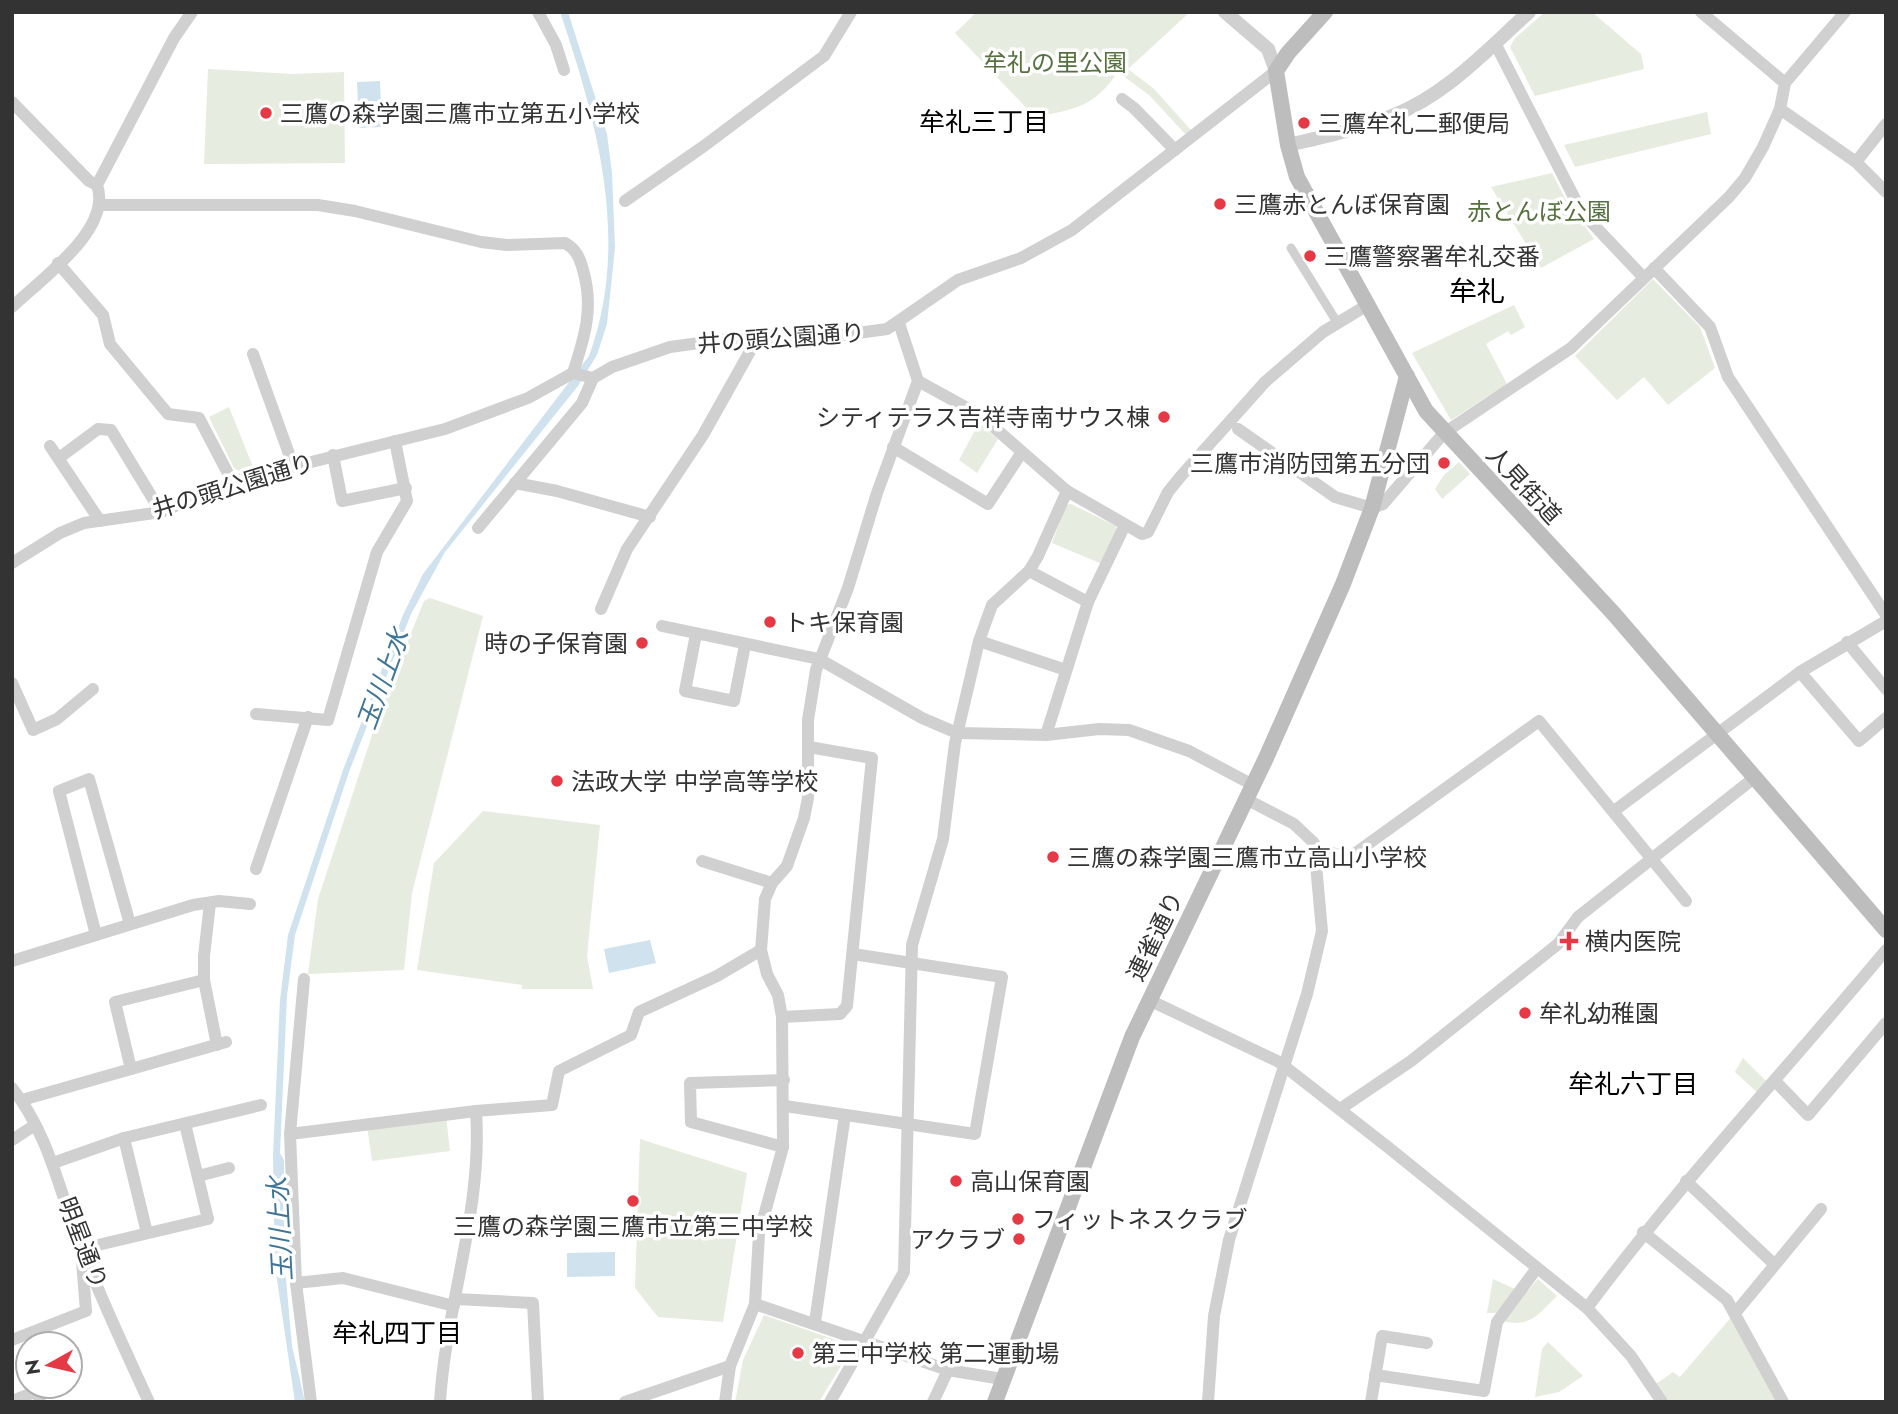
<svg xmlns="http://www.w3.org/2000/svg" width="1898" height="1414" viewBox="0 0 1898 1414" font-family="Jost,'Noto Sans JP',sans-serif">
<rect width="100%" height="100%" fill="#fff"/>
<g fill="#e6ecdf">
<path d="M977 12H1190L1128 69 1154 89 1191 130 1186 135 1149 95 1118 72C1093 108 1075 109 1035 117L955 33Z"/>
<polygon points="1545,12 1592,12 1641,54 1644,69 1535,96 1510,47 1515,38"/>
<polygon points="208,69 292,74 344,72 345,163 204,164"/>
<polygon points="1707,112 1711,134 1575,167 1564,145"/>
<polygon points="1552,173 1566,200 1594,239 1541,268 1491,187"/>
<polygon points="1653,279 1700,327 1715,368 1668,405 1644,377 1617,400 1575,356"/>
<polygon points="1514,305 1525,327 1511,335 1508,331 1486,344 1507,384 1451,420 1412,353"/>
<polygon points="229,407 253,467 239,471 234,468 209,417"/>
<polygon points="979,423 998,439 977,473 959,460"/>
<polygon points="1459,462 1470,474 1442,499 1435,489 1444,475"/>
<polygon points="1071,504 1116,526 1117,532 1102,564 1052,543 1066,505"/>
<polygon points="430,598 483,616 412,893 404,970 308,974 318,899 381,708 424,601"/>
<polygon points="483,811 600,825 587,956 593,989 522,989 522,985 417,970 434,863"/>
<polygon points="1743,1058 1768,1083 1759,1094 1735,1072"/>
<polygon points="446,1116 450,1151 372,1161 367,1126"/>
<polygon points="640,1139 747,1173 723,1322 658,1317 635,1288"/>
<polygon points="1493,1279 1515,1289 1499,1313 1487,1313"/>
<path d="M1538 1279 1557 1296C1537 1315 1531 1328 1502 1321Z"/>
<polygon points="764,1315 853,1346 819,1402 735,1402 743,1360"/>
<polygon points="1733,1315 1779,1400 1667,1402 1656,1384 1673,1372 1680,1377"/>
<polygon points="1548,1342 1583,1376 1559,1392 1535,1397 1542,1349"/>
</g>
<g fill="#cfe2ee">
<path d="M560 12H568L607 134 612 173 615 248 607 324 597 355 578 386 445 552 411 614 394 657 349 772 295 935 287 996 280 1153 284 1160V1256L292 1346 305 1402H295L275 1266 273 1156 280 1000 288 935 343 770 403 615 423 574 589 356C631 242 597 121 560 12Z"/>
<polygon points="380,81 382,127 359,128 357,82"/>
<polygon points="650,940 656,963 609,973 604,949"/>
<polygon points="615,1252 615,1276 567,1277 567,1253"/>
</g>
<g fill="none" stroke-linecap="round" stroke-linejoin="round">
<polyline stroke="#d0d0d0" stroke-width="9" points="1291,248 1335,319"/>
<g stroke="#d0d0d0" stroke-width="12">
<polyline points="538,12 556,45 564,70"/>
<polyline points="1701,12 1785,83"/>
<polyline points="1495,43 1577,203 1591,222 1644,278"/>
<polyline points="1122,99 1134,108 1175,150"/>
<polyline points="12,102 89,181 97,185"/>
<polyline points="1780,109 1856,162 1886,192"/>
<polyline points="1856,162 1886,124"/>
<polyline points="625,201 704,146 824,56 851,12"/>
<path d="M101 205H318L355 211 481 242 507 245 565 243C576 249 580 258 583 270 594 307 585 336 573 373"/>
<polyline points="58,263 103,315 110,344 168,414 199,418 233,483"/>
<polyline points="1654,268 1710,327 1728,377 1886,615"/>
<path d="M12 307C41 279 113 229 97 185L174 38 192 12"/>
<polyline points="899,323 918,381 980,415 1067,491"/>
<polyline points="253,354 293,465"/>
<polyline points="1238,429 1335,497 1372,508 1383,504 1444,433 1571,348 1729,197 1745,178 1763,147 1780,109 1785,83 1845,12"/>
<polyline points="50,446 100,521"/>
<polyline points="893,447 988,504 1022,452"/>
<polyline points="333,455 342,501 406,488"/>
<polyline points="59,458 98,429 111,430 161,512"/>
<polyline points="515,483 557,491 650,517"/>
<polyline points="478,528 582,403 593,378"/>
<polyline points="12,563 60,533 84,523 161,512 238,480 445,429 528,398 573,373 593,378 612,367 670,347 728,339 821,338 887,329 958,280 1021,258 1072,230 1276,71"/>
<polyline points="1029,571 1088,602"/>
<polyline points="601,609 627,549 703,435 758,337"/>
<polyline points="662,626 819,659 922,718 957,733 1046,735 1099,729 1129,730 1189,751 1253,785"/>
<polyline points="696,634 685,691 734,701 745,645"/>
<polyline points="979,641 1066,670"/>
<polyline points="1847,642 1886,689"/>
<polyline points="1800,672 1859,741 1886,718"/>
<polyline points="12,683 33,730 57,719 93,689"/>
<polyline points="256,714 328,720 377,552 407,501 395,441"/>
<polyline points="1046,735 1088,602 1125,525"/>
<polyline points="1614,811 1800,672 1886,621"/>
<polyline points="1316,850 1350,857 1539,721 1686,901"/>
<polyline points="702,861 772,883"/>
<polyline points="256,869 308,717"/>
<polyline points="210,903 204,956 204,980 217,1045"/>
<polyline points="96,935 59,791 89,779 130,924"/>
<polyline points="12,961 193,905 219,901 250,904"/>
<polyline points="304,979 290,1134 296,1283 311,1402"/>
<polyline points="1149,1000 1279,1062 1389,1148 1587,1308 1631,1356 1662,1402"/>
<polyline points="782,1017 778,995 767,974 761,950 765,899 772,883 787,866 804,818 808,798 808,720 816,670 848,588 877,493 918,381"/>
<polyline points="131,1069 115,1002 204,980"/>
<polyline points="1776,1082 1808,1115 1886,1023"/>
<path d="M12 1088C50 1135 60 1195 82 1250 102 1301 126 1352 149 1402"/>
<polyline points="22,1100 226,1042"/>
<polyline points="785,1106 975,1134 1002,977 853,954"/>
<polyline points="1340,1109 1411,1061 1558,944 1578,917 1754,778"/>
<polyline points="290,1134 476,1111 552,1105 559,1071 631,1035 639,1012 717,976 761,950"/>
<polyline points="124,1138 147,1233"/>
<polyline points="12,1140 35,1125"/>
<polyline points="783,1147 691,1122 690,1083 784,1080"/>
<polyline points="53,1163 124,1138 261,1105"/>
<polyline points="198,1176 229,1168"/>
<polyline points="1686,1181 1774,1264"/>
<polyline points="1643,1232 1727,1300 1783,1402"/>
<polyline points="296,1283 343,1278 454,1306"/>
<polyline points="456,1299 533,1303 538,1402"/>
<polyline points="755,1304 948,1370 1002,1379"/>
<path d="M1587 1308C1680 1183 1786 1070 1886 950"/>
<polyline points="1736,1312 1821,1209"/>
<polyline points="815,1322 845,1115"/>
<polyline points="12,1340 86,1311 81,1249 208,1219 185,1124"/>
<polyline points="1375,1375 1484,1391 1497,1322 1537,1268"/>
<polyline points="12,1401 37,1391 40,1402"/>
<path d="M440 1402C446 1304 483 1210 476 1111"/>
<polyline points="625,1402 730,1366"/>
<polyline points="725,1402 730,1366 755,1304 759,1234 783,1147 782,1017 840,1014 847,1006 872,758 809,747"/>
<polyline points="830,1402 904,1272 912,945 943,839 955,743 979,641 992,605 1029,571 1038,556 1067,491 1142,534 1148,532 1168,492 1181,476 1265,382 1323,332 1369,304"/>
<polyline points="933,1402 948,1370"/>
<polyline points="1208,1402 1214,1316 1229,1240 1307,994 1322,931 1314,843 1294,824 1246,799"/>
<polyline points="1371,1402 1382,1336 1427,1343"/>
</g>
<g stroke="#d0d0d0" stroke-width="14">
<polyline points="1225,12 1268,49 1276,71"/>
<path d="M1288 145C1322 137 1359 129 1392 116 1446 95 1487 50 1529 12"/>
</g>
<g stroke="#bdbdbd" stroke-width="16">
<polyline points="1325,12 1288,53 1276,71 1288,145 1297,177 1426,411 1614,614 1886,930"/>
<polyline points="995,1402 1132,1037 1266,758 1343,584 1372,508 1407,376"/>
</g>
</g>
<g fill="#e63946" stroke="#fff" stroke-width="2.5">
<circle cx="266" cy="113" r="7"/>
<circle cx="1304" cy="123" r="7"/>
<circle cx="1220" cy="204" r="7"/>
<circle cx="1310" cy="256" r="7"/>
<circle cx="1164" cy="417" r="7"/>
<circle cx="1444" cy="463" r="7"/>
<circle cx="770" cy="622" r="7"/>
<circle cx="642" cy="643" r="7"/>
<circle cx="557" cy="781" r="7"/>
<circle cx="1053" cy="857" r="7"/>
<path d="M1565.5 930.5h7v7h7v7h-7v7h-7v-7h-7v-7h7z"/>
<circle cx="1525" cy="1013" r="7"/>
<circle cx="956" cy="1181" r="7"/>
<circle cx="633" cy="1201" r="7"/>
<circle cx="1018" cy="1219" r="7"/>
<circle cx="1019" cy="1239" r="7"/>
<circle cx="798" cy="1353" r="7"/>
</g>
<g text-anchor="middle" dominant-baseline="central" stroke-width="7" stroke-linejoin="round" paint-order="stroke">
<g font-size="24" fill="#56703f" stroke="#fff">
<text x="1055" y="62">牟礼の里公園</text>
<text x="1539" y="211">赤とんぼ公園</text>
</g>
<g font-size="24" fill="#333" stroke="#fff" text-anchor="start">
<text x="280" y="113">三鷹の森学園三鷹市立第五小学校</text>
<text x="1318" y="123">三鷹牟礼二郵便局</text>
<text x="1234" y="204">三鷹赤とんぼ保育園</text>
<text x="1324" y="256">三鷹警察署牟礼交番</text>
<text x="1150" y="417" text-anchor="end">シティテラス吉祥寺南サウス棟</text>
<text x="1430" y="463" text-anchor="end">三鷹市消防団第五分団</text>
<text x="784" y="622">トキ保育園</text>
<text x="628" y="643" text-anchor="end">時の子保育園</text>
<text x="571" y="781">法政大学 中学高等学校</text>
<text x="1067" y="857">三鷹の森学園三鷹市立高山小学校</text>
<text x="1585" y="941">横内医院</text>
<text x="1539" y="1013">牟礼幼稚園</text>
<text x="970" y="1181">高山保育園</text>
<text x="1032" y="1219">フィットネスクラブ</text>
<text x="633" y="1226" text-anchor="middle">三鷹の森学園三鷹市立第三中学校</text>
<text x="1005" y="1239" text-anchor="end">アクラブ</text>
<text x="812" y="1353">第三中学校 第二運動場</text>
</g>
<g font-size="24" fill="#333" stroke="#fff">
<text transform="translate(781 338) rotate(-4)">井の頭公園通り</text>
<text transform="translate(1524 485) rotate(47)">人見街道</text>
<text transform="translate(233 486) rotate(-17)">井の頭公園通り</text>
<text transform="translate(1155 936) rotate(-64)">連雀通り</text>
<text transform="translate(83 1243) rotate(69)">明星通り</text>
</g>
<g font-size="26" fill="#000" stroke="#fff">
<text x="984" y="122">牟礼三丁目</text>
<text x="1633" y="1084">牟礼六丁目</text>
<text x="397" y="1333">牟礼四丁目</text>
</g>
<g font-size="26" font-style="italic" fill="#3f7597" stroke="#fff">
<text transform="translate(383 679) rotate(-70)">玉川上水</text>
<text transform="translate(280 1229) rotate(-93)">玉川上水</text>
</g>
<g font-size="28" fill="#000" stroke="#fff">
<text x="1477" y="291">牟礼</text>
</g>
</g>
<rect width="1898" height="1414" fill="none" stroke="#333333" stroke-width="28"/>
<g transform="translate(49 1365) rotate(262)"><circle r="33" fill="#ffffff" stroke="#adadad" stroke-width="2"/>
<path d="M0-5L12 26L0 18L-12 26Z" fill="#e63946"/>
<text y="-10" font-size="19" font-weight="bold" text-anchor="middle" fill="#333333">N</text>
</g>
</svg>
